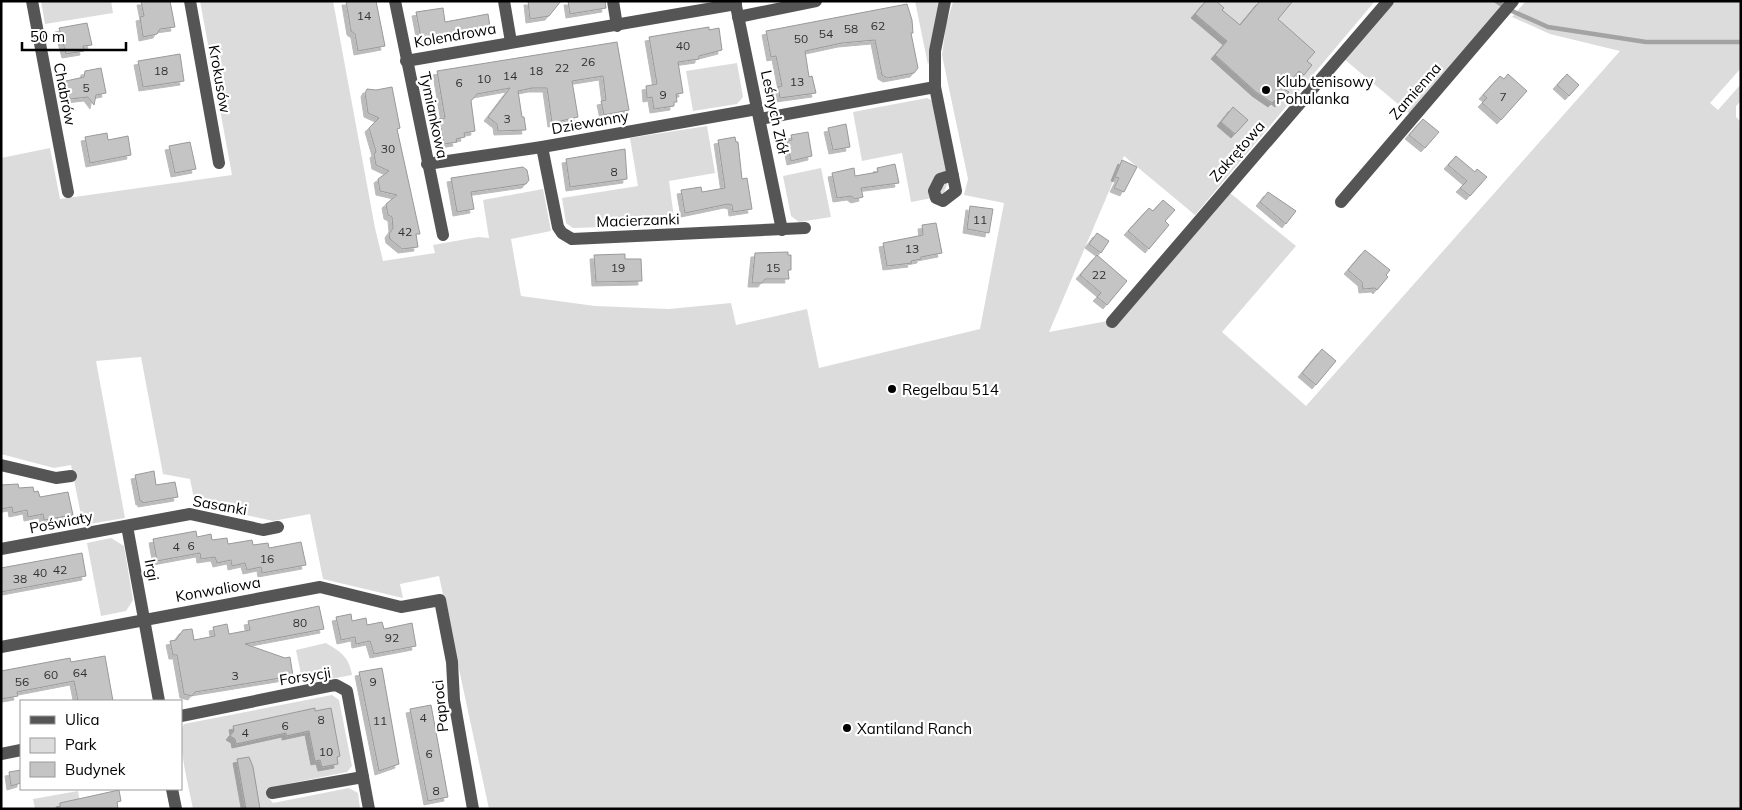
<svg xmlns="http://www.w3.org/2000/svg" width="1742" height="810" viewBox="0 0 1742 810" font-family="Mulish,sans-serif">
<defs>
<filter id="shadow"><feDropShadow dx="-4" dy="4" stdDeviation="0" flood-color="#0004"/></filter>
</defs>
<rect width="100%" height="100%" fill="#fff"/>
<g fill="#dcdcdc">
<polygon points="41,1 111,1 113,13 45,24"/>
<polygon points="200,1 333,1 375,228 383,261 435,253 433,245 478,237 489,238 483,200 543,189 551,231 511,239 521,296 595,306 669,309 731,303 736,325 807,309 819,368 980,329 1004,203 964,195 968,179 942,55 946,25 953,2 1375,1 1195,215 1124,156 1049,332 1123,318 1230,193 1296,246 1222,332 1306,406 1620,51 1550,34 1512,17 1526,1 1741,1 1741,68 1710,103 1718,110 1741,84 1741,101 1736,106 1736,117 1741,122 1741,809 489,809 439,576 400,584 403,598 323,579 310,514 273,521 195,504 190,479 163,474 141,357 96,361 125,518 83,525 71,465 54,468 1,454 1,158 50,148 60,199 232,175"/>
<polygon points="915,1 940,1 934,43 928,65"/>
<polygon points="1394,1 1505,1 1410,114 1344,59"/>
<polygon points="737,63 743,97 737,104 693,111 686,71"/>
<polygon points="927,98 935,102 949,178 943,196 911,202 902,153 862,161 853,112"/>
<polygon points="707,126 715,173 669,181 675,225 573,228 566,223 562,198 638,186 630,138"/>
<polygon points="821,168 831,217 799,222 791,216 783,176"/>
<polygon points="111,538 124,546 133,600 126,611 101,616 87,543"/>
<path d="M326 643C341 652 349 657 352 675L303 684 296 650Z"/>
<path d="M332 695 339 700 352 766 347 772 272 787 267 796 273 803 349 788 358 793 360 809H193C190 792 175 736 184 724Z"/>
<polygon points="78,791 81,809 35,809 33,799"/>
</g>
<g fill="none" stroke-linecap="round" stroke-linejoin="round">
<g stroke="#a3a3a3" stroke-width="4.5">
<polyline points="1496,1 1502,5"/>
<polyline points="1512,11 1548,27 1646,42 1741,42"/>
</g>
</g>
<g fill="#c4c4c4" stroke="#999" filter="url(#shadow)">
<polygon points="141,1 170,1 175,27 160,29 157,34 143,37 140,17 144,16"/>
<polygon points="346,1 376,1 385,46 358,51 355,34 351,31"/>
<polygon points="528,1 561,1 549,16 530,19"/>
<polygon points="568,1 605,1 606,8 570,14"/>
<polygon points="1206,1 1216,1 1224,8 1222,10 1240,25 1260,1 1293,1 1278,19 1315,52 1307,61 1312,65 1304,75 1299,71 1284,89 1289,92 1279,103 1275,100 1272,103 1256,92 1215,55 1227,41 1195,14"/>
<polygon points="907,4 912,20 913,33 911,33 918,68 914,73 887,78 882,75 875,40 842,43 805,51 809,77 812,76 816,93 780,98 778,87 782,86 776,56 771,57 766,31"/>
<polygon points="443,8 445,22 488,14 490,27 421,38 416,12"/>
<polygon points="87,23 92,45 83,46 84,51 66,54 59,28"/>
<polygon points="709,27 709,30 719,28 722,50 699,56 699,59 678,62 683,93 676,94 677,102 674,102 674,106 654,109 652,97 647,98 646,86 657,84 649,37"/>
<polygon points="617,42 629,110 604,115 601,101 606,100 603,76 597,77 572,81 578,117 552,123 547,88 532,88 518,91 522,117 524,117 526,130 498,131 497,124 488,117 510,88 477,94 471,101 475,131 464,133 465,137 456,139 457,142 444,144 439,119 445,118 437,71"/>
<polygon points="180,54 184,81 143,87 138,61"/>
<polygon points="101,68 106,93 96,95 94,105 88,97 70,99 66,81 84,77 85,71"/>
<polygon points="1508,74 1527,91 1501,120 1482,103 1487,98 1483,95 1500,76 1504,79"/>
<polygon points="1567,74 1579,85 1569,96 1557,85"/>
<polygon points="392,87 400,128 397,129 420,234 416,234 418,247 402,249 390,239 389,234 393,228 392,217 388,215 386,204 397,195 380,191 378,179 389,171 376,165 374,154 376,152 369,128 379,118 368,113 365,93 367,89 376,90"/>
<polygon points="1233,107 1248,120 1235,134 1221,122"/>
<polygon points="1423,119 1439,132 1425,148 1409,135"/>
<polygon points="846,124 850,147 833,150 828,128"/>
<polygon points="808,132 812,156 791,161 787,141 792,140 791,135"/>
<polygon points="107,133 108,140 128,136 131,155 90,163 85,137"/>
<polygon points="735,137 736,142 738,142 742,179 747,178 752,209 733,212 732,205 728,204 685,213 681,190 701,187 702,192 725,188 718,140"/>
<polygon points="190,142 196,169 175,173 169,146"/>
<polygon points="625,149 627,179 570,187 566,159"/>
<polygon points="1456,156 1475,172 1477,169 1487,177 1470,196 1460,188 1467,181 1448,165"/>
<polygon points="1122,160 1137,167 1124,192 1114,188 1119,178 1115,177"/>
<polygon points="895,164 899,183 861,188 863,197 855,199 851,196 837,198 832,173 854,168 855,176 878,172 877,168"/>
<polygon points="523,167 527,170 529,180 526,184 471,192 474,209 457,212 451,178"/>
<polygon points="1268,192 1296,211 1286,224 1260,202"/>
<polygon points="1163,200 1175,210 1165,221 1169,225 1149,249 1128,231 1149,208 1153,211"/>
<polygon points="970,206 993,209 989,233 967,229"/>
<polygon points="936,223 942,253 921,257 921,259 911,261 912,263 887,266 883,243 923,235 922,225"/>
<polygon points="1097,233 1109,241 1101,253 1089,244"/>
<polygon points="1365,250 1390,270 1386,275 1388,277 1377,290 1375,288 1363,289 1362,282 1348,270"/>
<polygon points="788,252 788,255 791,255 791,270 788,270 789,279 765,279 762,283 752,283 755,253"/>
<polygon points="625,254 625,259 641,259 642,281 596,282 594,255"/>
<polygon points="1097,255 1127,281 1107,305 1097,297 1101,293 1080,275"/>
<polygon points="1322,349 1336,361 1316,385 1302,373"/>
<polygon points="154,471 156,485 175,482 178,497 142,503 142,501 140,501 135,475"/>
<polygon points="18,484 19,488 33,487 34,492 38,491 40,497 68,492 73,515 44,520 43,514 28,517 27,510 13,513 12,507 1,509 1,485"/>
<polygon points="196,531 197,537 211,534 212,540 227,538 228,544 252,540 253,545 268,543 269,548 301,542 306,565 262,573 261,567 247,570 245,563 232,566 231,560 217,563 215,557 201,559 200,553 157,561 153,539"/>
<polygon points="82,553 86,576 1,592 1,568"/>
<polygon points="319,606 324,629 245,644 285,658 290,657 293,676 195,692 192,696 184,694 177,655 173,655 170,641 176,640 183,630 192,629 194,640 215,636 213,627 227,624 229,634 250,630 248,621"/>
<polygon points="351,614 352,621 366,618 367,625 382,622 384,629 412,623 416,646 374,654 370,641 356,644 355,637 341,640 336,617"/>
<polygon points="105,656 113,701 78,701 74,681 17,692 18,696 1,699 1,671 70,658 71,662"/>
<polygon points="382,668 399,764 379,771 359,672"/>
<polygon points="431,705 448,797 428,801 410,709"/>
<polygon points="315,708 315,711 331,708 340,756 337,757 338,764 322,767 320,760 315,761 309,731 286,736 286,733 236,744 235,739 230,736 234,731 233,726"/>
<polygon points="249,757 253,767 260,809 246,809 237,759"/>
<polygon points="21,770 21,783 11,786 9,772"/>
<polygon points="119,790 121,801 117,802 118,809 60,809 60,803"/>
</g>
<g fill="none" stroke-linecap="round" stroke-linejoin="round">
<g stroke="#555" stroke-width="12">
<polyline points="32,1 68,192"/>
<polyline points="190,1 219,163"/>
<polyline points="395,1 443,235"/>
<polyline points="504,1 511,42"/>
<polyline points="613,1 617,26"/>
<polyline points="735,1 782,230"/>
<polyline points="945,1 935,51 935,87 956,191 943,201 936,198 934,191 940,179 953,175"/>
<polyline points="738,17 816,1"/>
<polyline points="406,61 736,4"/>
<polyline points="760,119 935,87"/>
<polyline points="542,147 558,227 562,233 572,239 805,228"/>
<polyline points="427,164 542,147 757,109"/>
<polyline points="1341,202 1513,1"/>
<polyline points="1112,322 1388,1"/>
<polyline points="1,465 56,478 71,476"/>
<polyline points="127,526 159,701"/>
<polyline points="1,549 190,514 263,530 278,527"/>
<polyline points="1,647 320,587 401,607 440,600 452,662 454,700 473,809"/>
<polyline points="181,716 329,686 336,685 347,691 369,809"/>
<polyline points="1,754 21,750"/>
<polyline points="172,789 176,809"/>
<polyline points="272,793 363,777"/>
</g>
</g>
<g fill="#000" stroke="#fff" stroke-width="2">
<circle cx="1266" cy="90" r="5"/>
<circle cx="892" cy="389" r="5"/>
<circle cx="847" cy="728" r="5"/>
</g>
<g text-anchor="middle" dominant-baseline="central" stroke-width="4.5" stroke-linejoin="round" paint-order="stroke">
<g font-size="12" fill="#313131">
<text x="364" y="15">14</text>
<text x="878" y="25">62</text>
<text x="851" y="28">58</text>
<text x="826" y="33">54</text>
<text x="801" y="38">50</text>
<text x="683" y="45">40</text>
<text x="588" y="61">26</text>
<text x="562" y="67">22</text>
<text x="161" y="70">18</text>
<text x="536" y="70">18</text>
<text x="510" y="75">14</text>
<text x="484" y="78">10</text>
<text x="797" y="81">13</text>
<text x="459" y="82">6</text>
<text x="86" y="87">5</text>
<text x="663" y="94">9</text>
<text x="1503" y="96">7</text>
<text x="507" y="118">3</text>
<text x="388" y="148">30</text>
<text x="614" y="171">8</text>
<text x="980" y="219">11</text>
<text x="405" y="231">42</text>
<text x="912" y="248">13</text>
<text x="618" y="267">19</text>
<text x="773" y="267">15</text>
<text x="1099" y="274">22</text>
<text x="191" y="545">6</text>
<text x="176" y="546">4</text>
<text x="267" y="558">16</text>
<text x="60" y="569">42</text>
<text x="40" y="572">40</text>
<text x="20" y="578">38</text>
<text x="300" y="622">80</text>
<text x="392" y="637">92</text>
<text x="80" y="672">64</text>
<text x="51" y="674">60</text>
<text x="235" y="675">3</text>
<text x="22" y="681">56</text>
<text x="373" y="681">9</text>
<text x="423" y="717">4</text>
<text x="321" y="719">8</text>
<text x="380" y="720">11</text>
<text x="285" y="725">6</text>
<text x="245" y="732">4</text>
<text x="326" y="751">10</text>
<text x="429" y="753">6</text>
<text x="436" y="790">8</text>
</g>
<g font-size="15" fill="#000" stroke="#fff">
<text transform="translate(455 35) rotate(-10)">Kolendrowa</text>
<text transform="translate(220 79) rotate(80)">Krokusów</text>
<text transform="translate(1415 91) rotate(-49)">Zamienna</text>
<text transform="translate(65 94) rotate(79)">Chabrów</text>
<text transform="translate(775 112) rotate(78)">Leśnych Ziół</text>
<text transform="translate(434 115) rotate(78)">Tymiankowa</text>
<text transform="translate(590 122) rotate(-10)">Dziewanny</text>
<text transform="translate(1237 151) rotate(-49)">Zakrętowa</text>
<text transform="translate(638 220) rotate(-2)">Macierzanki</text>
<text transform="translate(220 505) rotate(10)">Sasanki</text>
<text transform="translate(61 522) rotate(-11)">Poświaty</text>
<text transform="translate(152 570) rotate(79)">Irgi</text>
<text transform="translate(218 589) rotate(-10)">Konwaliowa</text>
<text transform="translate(305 676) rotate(-9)">Forsycji</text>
<text transform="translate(440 706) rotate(-96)">Paproci</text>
</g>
<g font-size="15" fill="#000" stroke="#fff" text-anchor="start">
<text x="1276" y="81">Klub tenisowy<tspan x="1276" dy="17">Pohulanka</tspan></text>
<text x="902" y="389">Regelbau 514</text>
<text x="857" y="728">Xantiland Ranch</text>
</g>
</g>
<rect width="1742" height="810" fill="none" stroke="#000000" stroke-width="5"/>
<rect x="20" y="700" width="162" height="90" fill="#ffffff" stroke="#999999"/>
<rect x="30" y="716" width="25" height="8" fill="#555555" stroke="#999999"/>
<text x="65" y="725" font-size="15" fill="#000000">Ulica</text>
<rect x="30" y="738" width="25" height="15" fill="#dcdcdc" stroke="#999999"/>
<text x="65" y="750" font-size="15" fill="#000000">Park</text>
<rect x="30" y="762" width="25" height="15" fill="#c4c4c4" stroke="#999999"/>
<text x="65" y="775" font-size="15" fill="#000000">Budynek</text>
<path d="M22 42v8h104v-8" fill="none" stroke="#000000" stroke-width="2.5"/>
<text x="30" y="42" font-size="15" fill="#000000" stroke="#ffffff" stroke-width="4" paint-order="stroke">50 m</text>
</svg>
